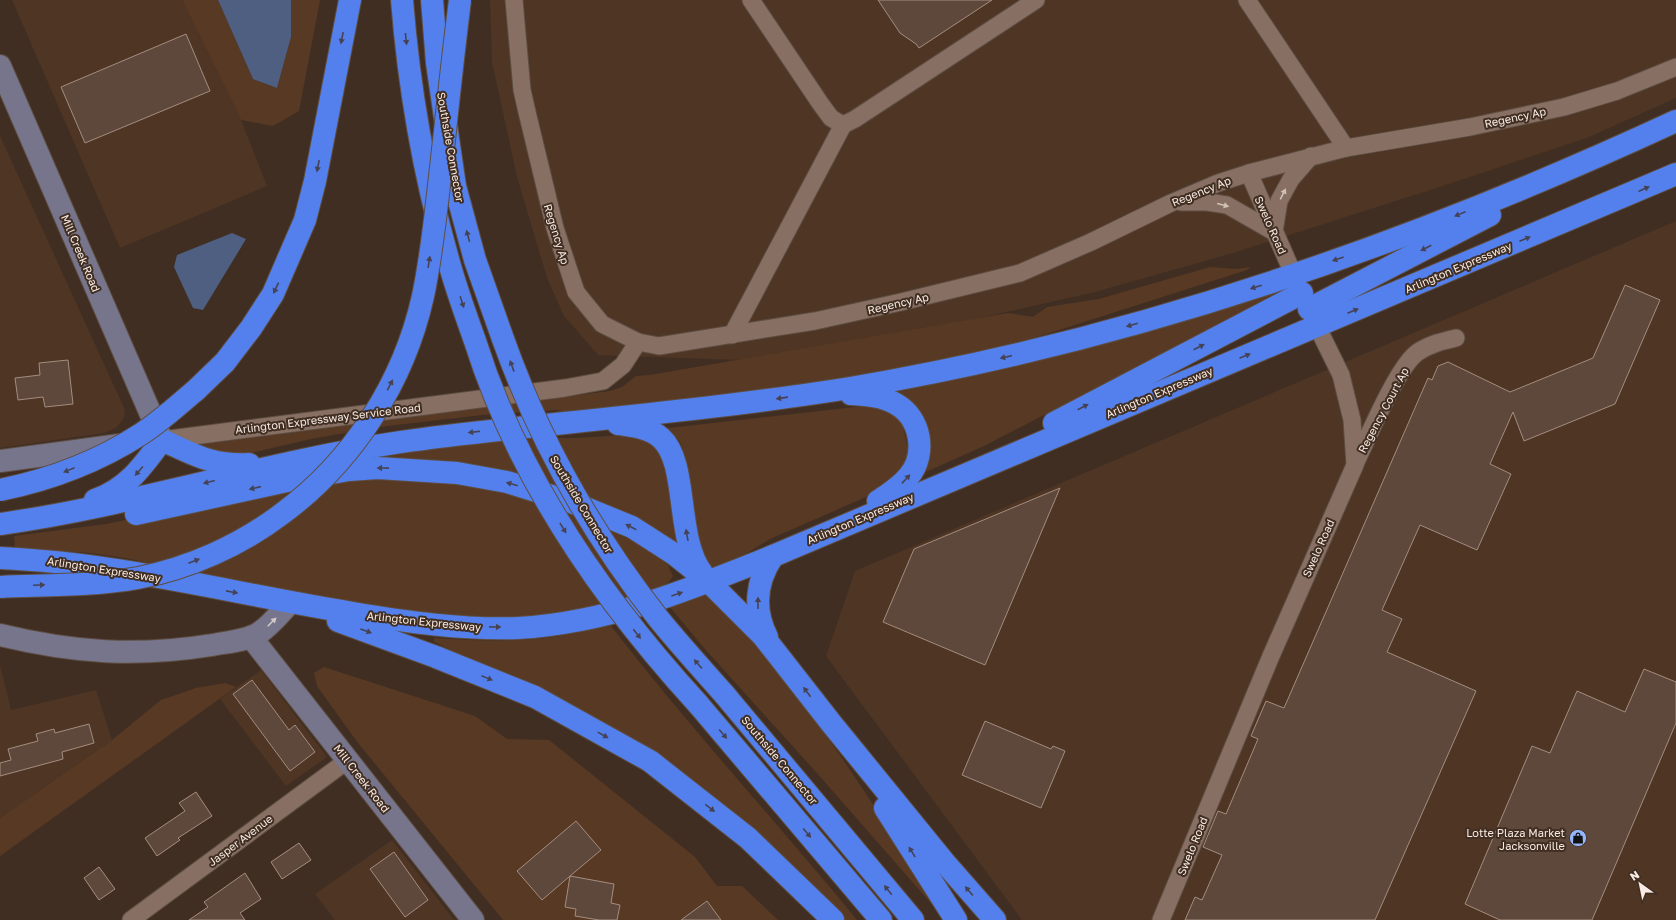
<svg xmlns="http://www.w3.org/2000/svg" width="1676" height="920" viewBox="0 0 1676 920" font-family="'Golos Text',sans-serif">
<rect width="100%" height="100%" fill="#412e22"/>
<g fill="#4e3524">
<polygon points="12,0 182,0 241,120 267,186 120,248"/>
<polygon points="490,0 1676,0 1676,98 1589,137 1452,183 1233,253 1095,292 922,331 741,360 598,355 564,316 547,278 517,177 492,62"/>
<polygon points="0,136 125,410 124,418 116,428 104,433 0,448"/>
<polygon points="1676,221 1676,920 1022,920 826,656 855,571"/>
<polygon points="0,665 11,710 96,690 112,740 0,818"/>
<polygon points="261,670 327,757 286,786 220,699"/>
<polygon points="392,840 454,920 335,920 315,894"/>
</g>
<g fill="#583924">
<polygon points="182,0 218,0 253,79 277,88 291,37 291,0 320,0 299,111 273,126 241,120"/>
<polygon points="1210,267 1236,269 1251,267 1247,270 1012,345 840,380 718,398 568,412 556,410 482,415 379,427 311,439 229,458 196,445 610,391 622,387 636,376 650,375 1008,313 1033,317 1047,307 1099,299"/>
<polygon points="1276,291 1276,294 1271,297 984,446 921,474 921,470 889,390"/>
<polygon points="864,406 886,410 897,418 903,427 908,448 907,459 903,469 895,477 866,497 770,539 728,565 712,571 697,556 684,452 680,442 668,428"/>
<polygon points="625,435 639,435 663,448 683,546 540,482 359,458 494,438 577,438"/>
<polygon points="412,475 526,495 639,543 667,563 673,576 668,583 659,589 573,612 513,618 434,617 262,588 126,558 91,553 15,548 14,536 106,524 195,506 294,483"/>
<path d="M708 593C802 685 868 799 940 907L936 909 816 772 704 648 669 606Z"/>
<path d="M611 626C689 727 776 821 857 920H840L759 840 458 654 433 641 435 638C474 641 514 642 554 637 573 634 592 627 611 626Z"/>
<polygon points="324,667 475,716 507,739 549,740 695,857 717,886 742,886 778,920 503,920 358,743 317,686 314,673"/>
<polygon points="225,683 236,687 0,856 0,818 112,740 161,700 196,688"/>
</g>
<g fill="#4e5f81">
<polygon points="218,0 291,0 291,37 277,88 253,79"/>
<polygon points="232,233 246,239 203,310 193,308 174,267 177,255"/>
</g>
<g fill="#5d483b" stroke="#a48d7f">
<polygon points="878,0 992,0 919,48 916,44 900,33"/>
<polygon points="186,34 210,91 85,143 61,87"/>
<polygon points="1625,285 1660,300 1615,404 1524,441 1513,412 1490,464 1511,474 1477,550 1420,525 1382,610 1402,619 1387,652 1476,691 1375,920 1185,920 1195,897 1202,900 1222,855 1203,847 1218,811 1226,814 1258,739 1251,736 1266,701 1284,708 1428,378 1432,380 1438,366 1448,362 1510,392 1593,358"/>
<polygon points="68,360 73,404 45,407 43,397 18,400 15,378 40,375 39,363"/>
<polygon points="1060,488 985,665 883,622 914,549"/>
<polygon points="1644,669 1676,682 1676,723 1592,920 1500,920 1465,904 1532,746 1550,753 1577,691 1625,712"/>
<polygon points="252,680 289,730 295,725 315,752 290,771 233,694"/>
<polygon points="985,721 1051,749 1053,746 1065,751 1041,808 962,775"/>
<polygon points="89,724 94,743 62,752 63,759 0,776 0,763 11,760 8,749 38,741 36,734 54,729 55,733"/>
<polygon points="196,792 212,816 178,838 180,840 157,856 145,838 185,811 179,803"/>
<polygon points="576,821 601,850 570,876 614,884 611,903 620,905 617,920 599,920 575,916 576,909 565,907 570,876 542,900 517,871"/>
<polygon points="299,843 311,860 282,879 271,862"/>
<polygon points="394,852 428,900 405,917 370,869"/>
<polygon points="99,867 115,889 99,900 84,878"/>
<polygon points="245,873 261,899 240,913 245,920 189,920 208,907 204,902"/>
<polygon points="707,901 721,920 681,920"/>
</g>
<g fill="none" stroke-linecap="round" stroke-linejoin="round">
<defs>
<g id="street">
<polyline points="514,0 522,90 527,112 555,228 576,292 602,324 638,342 659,346 815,321 901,302 1020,273 1091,242 1171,203 1218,183 1249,173 1346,148 1470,127 1564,107 1617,91 1676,67"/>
<polyline points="751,0 820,103 831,118 843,125 855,119 1036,0"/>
<polyline points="1247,0 1346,148"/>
<polyline points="1249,173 1298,285"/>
<polyline points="1181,202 1207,202 1227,205 1274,232"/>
<polyline points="1274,232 1279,201 1291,179 1311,156"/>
<polyline points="732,335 843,125"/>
<polyline points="162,440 565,388 603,381 623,365 638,342"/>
<path d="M1355 464C1367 440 1398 365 1418 352 1430 344 1443 341 1456 338"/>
<polyline points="131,920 348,760"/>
<polyline points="1161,920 1271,656 1355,465 1352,420 1341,375 1312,316"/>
</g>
<g id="secondary">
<polyline points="0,66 162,440"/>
<polyline points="0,461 120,445"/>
<path d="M0 635C74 653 137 657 212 645 227 642 246 641 259 633 271 625 280 613 290 603"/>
<polyline points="251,637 473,920"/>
</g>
<g id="highway">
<path d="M402 0C409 89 425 180 450 266 457 291 466 316 475 341"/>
<polyline points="432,0 437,63 455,186 475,260 503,339"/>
<polyline points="1309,309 1490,215"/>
<polyline points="196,390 225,362 251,328 273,294 305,220 315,181 350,0"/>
<path d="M851 394C866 395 883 396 896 404 921 418 927 454 909 476 901 486 889 494 878 501"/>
<polyline points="1054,423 1302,293"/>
<path d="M618 424C633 426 650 428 661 438 689 463 675 538 702 573"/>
<path d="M95 500C127 489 143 466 162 440 195 455 212 466 249 464"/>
<polyline points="136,514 287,481 349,470 378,468 457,473 507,482 571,502 632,527 674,554 709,582 763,636 831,723 945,863 995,920"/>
<path d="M0 524C135 505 265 462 401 442 455 434 510 429 565 423 660 413 755 403 850 388 1136 340 1413 243 1676 121"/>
<path d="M0 558C119 563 235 594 353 613 407 622 463 630 518 628 608 623 691 589 773 556L1676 174"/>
<polyline points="338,621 436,657 535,697 650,761 748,838 833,920"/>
<path d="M767 637C753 609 756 581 773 556"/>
<polyline points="724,694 913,920"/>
<polyline points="698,704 881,920"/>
<polyline points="885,808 956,920"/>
</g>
</defs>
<use href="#street" stroke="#5d4d42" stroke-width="19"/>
<use href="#secondary" stroke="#5d4d42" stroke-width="24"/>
<use href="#highway" stroke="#5d4d42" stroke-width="24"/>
<use href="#street" stroke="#877063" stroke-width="17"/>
<use href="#secondary" stroke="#77758c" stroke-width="22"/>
<use href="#highway" stroke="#5380ec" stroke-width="22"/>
<defs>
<g id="highway-bridge">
<path d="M503 339C539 440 592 534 658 618 679 644 702 669 724 694"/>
<path d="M475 341C518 478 602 599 698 704"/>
<path d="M0 490C49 480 99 461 141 434 161 421 178 405 196 390"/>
<path d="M0 587C45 585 93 586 138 578 190 568 241 545 283 513 353 461 404 382 423 296 432 254 436 210 441 168 447 112 453 56 460 0"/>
</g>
</defs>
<use href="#highway-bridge" stroke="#5d4d42" stroke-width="24" stroke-linecap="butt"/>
<use href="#highway-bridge" stroke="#5380ec" stroke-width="22"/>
</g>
<defs><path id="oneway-solid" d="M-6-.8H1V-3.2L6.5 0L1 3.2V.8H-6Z"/></defs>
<g fill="#464254">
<use href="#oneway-solid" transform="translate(342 38) rotate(101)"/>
<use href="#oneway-solid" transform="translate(406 39) rotate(84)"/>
<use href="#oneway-solid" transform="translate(318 166) rotate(101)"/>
<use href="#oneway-solid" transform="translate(1644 189) rotate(-24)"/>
<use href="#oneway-solid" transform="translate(1460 214) rotate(158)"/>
<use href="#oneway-solid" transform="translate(468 236) rotate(-105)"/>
<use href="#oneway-solid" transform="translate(1525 239) rotate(-23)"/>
<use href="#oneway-solid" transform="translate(1426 248) rotate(153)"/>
<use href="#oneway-solid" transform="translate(1338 259) rotate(161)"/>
<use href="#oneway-solid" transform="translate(429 262) rotate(-81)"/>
<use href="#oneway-solid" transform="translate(1256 287) rotate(162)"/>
<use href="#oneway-solid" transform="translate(276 288) rotate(115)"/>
<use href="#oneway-solid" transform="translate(462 302) rotate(72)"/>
<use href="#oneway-solid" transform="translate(1353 311) rotate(-23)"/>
<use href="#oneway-solid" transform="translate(1132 325) rotate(164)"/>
<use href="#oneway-solid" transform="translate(1199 347) rotate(-27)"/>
<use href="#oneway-solid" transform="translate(1245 356) rotate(-23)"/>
<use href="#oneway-solid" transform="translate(1006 357) rotate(167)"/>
<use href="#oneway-solid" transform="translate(512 366) rotate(-110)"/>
<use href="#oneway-solid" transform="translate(390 385) rotate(-63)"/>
<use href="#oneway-solid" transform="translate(782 398) rotate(172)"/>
<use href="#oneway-solid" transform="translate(1083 407) rotate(-28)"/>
<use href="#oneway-solid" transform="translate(474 432) rotate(173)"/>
<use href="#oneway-solid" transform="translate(383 468) rotate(-179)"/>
<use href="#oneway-solid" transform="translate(69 470) rotate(158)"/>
<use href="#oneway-solid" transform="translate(139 471) rotate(131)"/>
<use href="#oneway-solid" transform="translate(906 479) rotate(-47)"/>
<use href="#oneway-solid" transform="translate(209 482) rotate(166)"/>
<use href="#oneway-solid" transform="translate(512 484) rotate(-164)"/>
<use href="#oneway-solid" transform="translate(255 488) rotate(167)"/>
<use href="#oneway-solid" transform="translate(631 527) rotate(-153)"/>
<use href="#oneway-solid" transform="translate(563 528) rotate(59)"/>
<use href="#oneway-solid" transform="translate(687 535) rotate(-100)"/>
<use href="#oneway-solid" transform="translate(194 561) rotate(-21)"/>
<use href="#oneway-solid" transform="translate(39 585) rotate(-3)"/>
<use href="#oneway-solid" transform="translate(232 592) rotate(11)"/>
<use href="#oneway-solid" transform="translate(677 594) rotate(-19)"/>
<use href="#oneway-solid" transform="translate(758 603) rotate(-90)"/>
<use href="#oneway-solid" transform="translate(495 627) rotate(1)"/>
<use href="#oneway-solid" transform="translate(366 631) rotate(20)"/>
<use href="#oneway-solid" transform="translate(637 634) rotate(52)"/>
<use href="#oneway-solid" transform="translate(698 664) rotate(-131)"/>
<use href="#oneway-solid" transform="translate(487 678) rotate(22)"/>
<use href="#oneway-solid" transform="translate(807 692) rotate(-127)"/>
<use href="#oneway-solid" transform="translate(723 734) rotate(50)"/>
<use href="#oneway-solid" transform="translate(603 735) rotate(29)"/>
<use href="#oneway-solid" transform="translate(710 808) rotate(38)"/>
<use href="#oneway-solid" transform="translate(807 833) rotate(50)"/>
<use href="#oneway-solid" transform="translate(912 852) rotate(-122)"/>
<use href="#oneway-solid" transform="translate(888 890) rotate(-129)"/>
<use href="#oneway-solid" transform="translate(969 891) rotate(-131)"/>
</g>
<g fill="#d0c0b6">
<use href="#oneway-solid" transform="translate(1283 194) rotate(-63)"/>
<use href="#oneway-solid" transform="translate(1223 205) rotate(15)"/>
</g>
<use fill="#d1c8c9" href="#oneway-solid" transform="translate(272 622) rotate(-45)"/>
<defs>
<symbol id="shop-disc" viewBox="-11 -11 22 22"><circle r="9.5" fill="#95b6fd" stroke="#412e22"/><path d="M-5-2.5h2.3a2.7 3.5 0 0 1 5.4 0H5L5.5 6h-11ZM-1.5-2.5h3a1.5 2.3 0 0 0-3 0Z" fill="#111"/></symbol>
</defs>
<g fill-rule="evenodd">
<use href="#shop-disc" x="1568" y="828" width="20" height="20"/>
</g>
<g text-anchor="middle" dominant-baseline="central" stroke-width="4" stroke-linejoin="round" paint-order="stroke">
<g font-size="11" fill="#f8ebe3" stroke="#412e22">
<text transform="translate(1515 117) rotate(-12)">Regency Ap</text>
<text transform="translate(451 147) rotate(80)">Southside Connector</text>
<text transform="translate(1201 191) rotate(-22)">Regency Ap</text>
<text transform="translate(1271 225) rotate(66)">Swelo Road</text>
<text transform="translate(557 234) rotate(73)">Regency Ap</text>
<text transform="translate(81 253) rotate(67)">Mill Creek Road</text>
<text transform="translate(1458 267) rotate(-23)">Arlington Expressway</text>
<text transform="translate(898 303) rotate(-13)">Regency Ap</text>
<text transform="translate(1159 392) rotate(-23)">Arlington Expressway</text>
<text transform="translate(1383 410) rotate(-62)">Regency Court Ap</text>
<text transform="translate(328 418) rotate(-7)">Arlington Expressway Service Road</text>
<text transform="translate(582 504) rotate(59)">Southside Connector</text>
<text transform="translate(860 518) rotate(-23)">Arlington Expressway</text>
<text transform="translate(1318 548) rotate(-66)">Swelo Road</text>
<text transform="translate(104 569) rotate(9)">Arlington Expressway</text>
<text transform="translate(424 621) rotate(6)">Arlington Expressway</text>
<text transform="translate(780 760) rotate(50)">Southside Connector</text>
<text transform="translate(362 778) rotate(52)">Mill Creek Road</text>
<text transform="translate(240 840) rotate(-37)">Jasper Avenue</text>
<text transform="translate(1192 846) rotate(-68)">Swelo Road</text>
</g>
<g font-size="11" fill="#f8ebe3" stroke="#412e22" text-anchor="end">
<text x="1565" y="832">Lotte Plaza Market<tspan x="1565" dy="13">Jacksonville</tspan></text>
</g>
</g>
<g transform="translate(1640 884) rotate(327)" stroke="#412e22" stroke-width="3" paint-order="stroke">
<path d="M0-3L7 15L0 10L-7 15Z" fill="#f8ebe3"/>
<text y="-6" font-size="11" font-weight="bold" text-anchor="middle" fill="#f8ebe3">N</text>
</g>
</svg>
